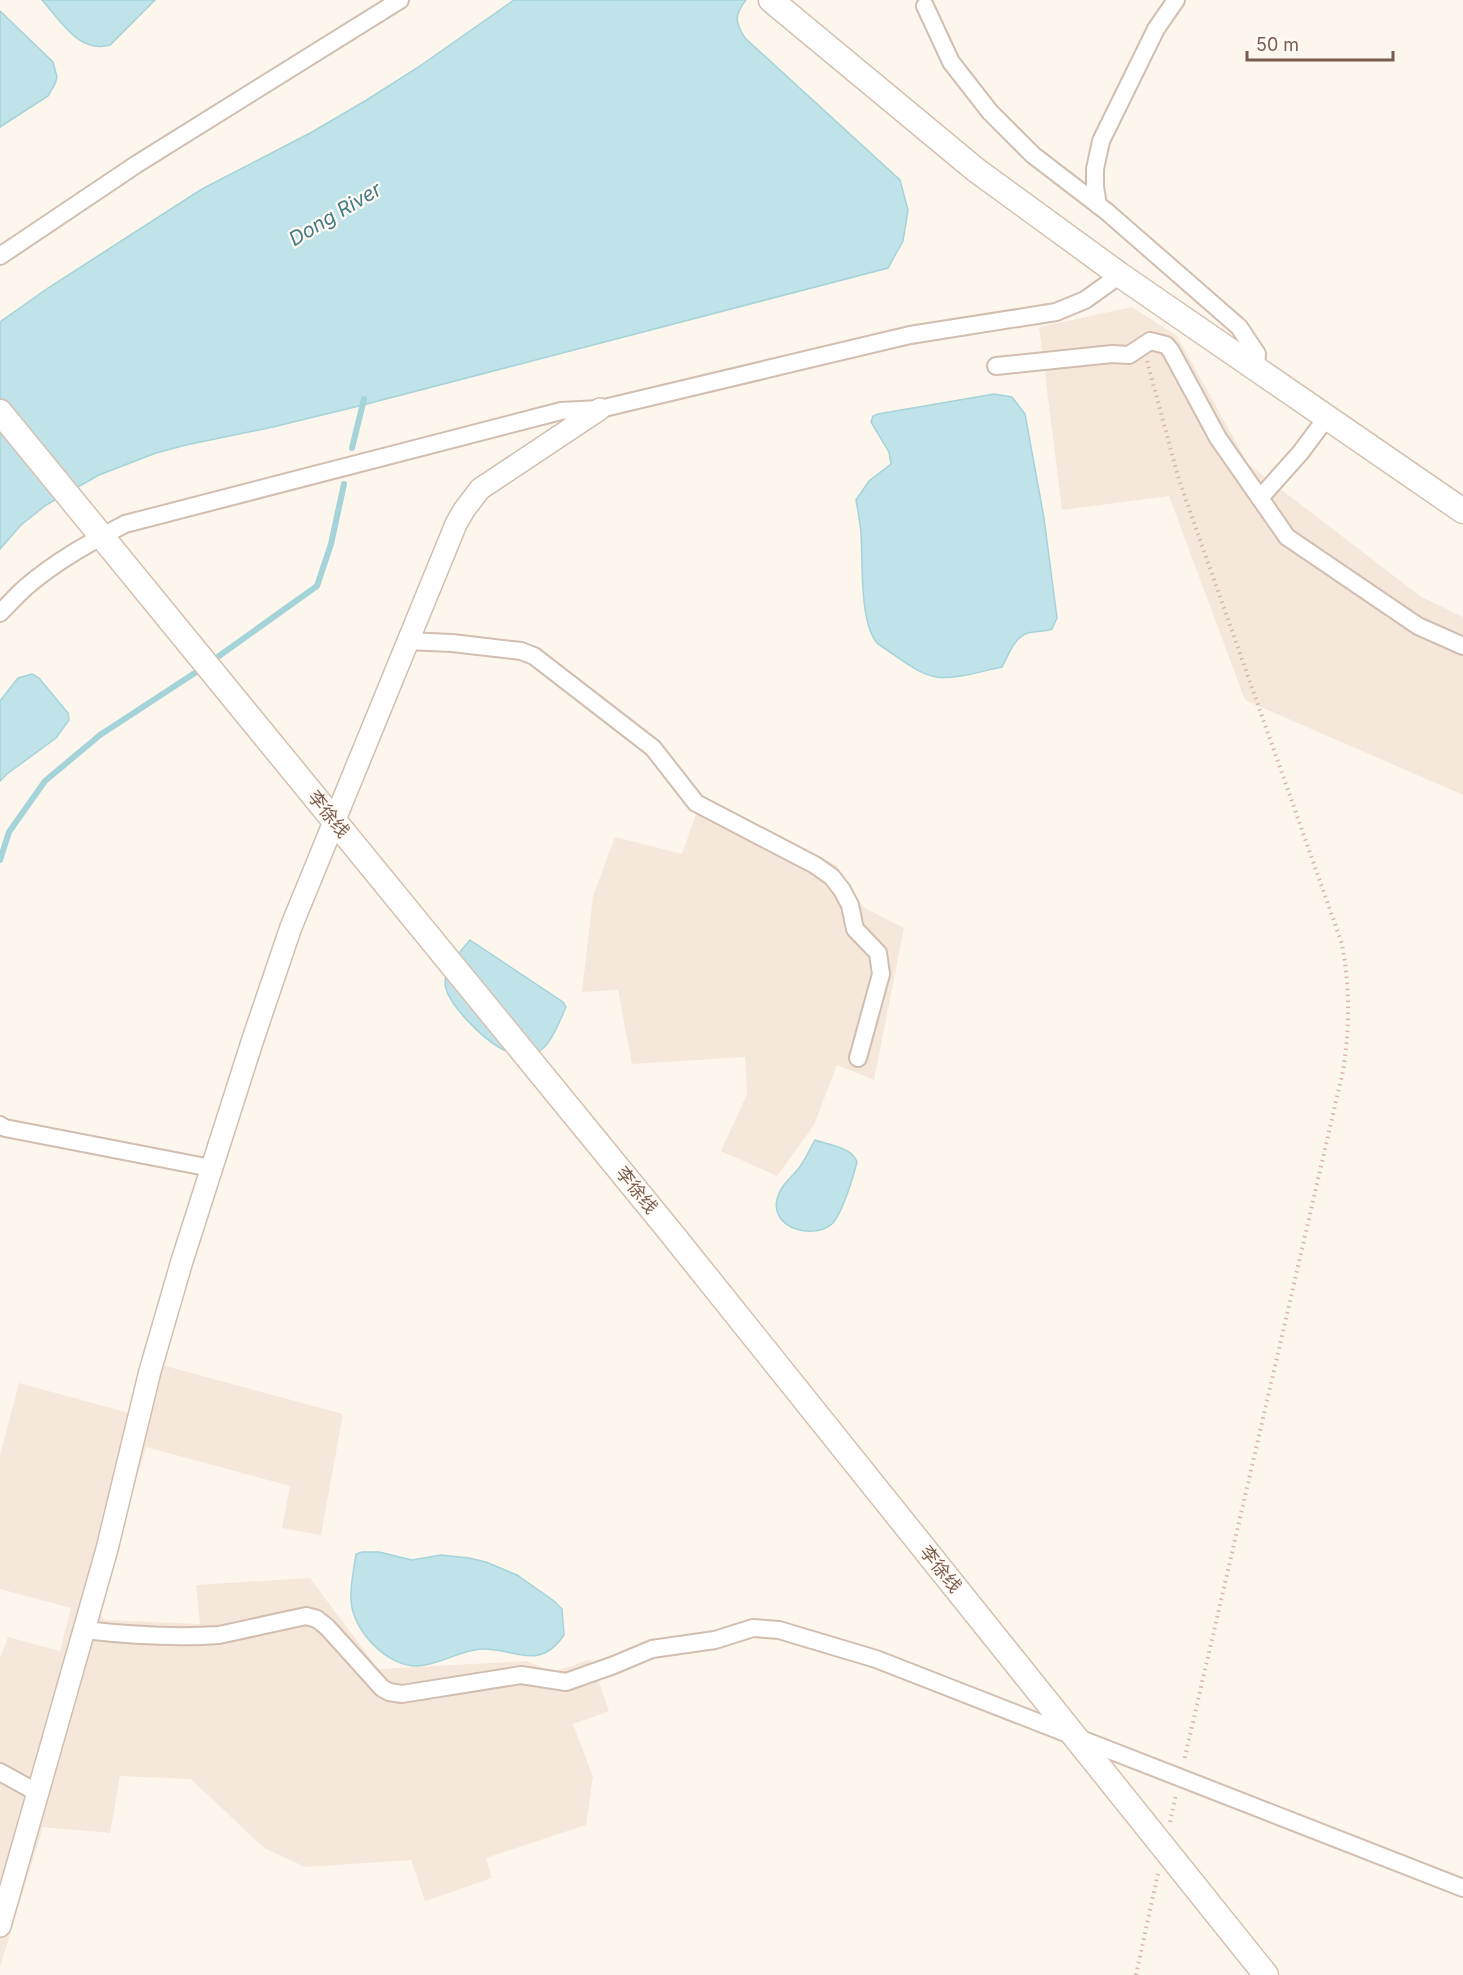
<svg xmlns="http://www.w3.org/2000/svg" width="1463" height="1975" viewBox="0 0 1463 1975" font-family="Inter,'Noto Sans SC',sans-serif">
<rect width="100%" height="100%" fill="#fdf6ec"/>
<g fill="#f5e8da">
<polygon points="1132,307 1177,336 1248,464 1420,596 1463,617 1463,795 1245,700 1169,496 1062,510 1039,327"/>
<polygon points="702,797 836,865 863,907 904,928 874,1080 837,1065 814,1125 777,1176 721,1151 747,1094 745,1057 632,1064 618,990 582,992 593,896 615,837 682,854"/>
<polygon points="147,1361 343,1414 321,1535 282,1528 290,1486 146,1447 97,1604 104,1620 200,1624 196,1585 310,1578 378,1669 527,1661 553,1672 591,1659 609,1711 573,1724 593,1777 586,1825 486,1858 492,1878 425,1901 411,1860 305,1867 264,1848 191,1779 120,1776 110,1833 43,1827 0,1967 0,1658 8,1637 60,1651 71,1608 0,1589 0,1455 19,1383 133,1414"/>
</g>
<g fill="#bfe3e8" stroke="#a5d3da" stroke-width="1.5">
<path d="M42 0H155L110 45C79 54 60 20 42 0Z"/>
<path d="M514 0H746C734 15 735 22 745 38L900 180 908 210 903 241 888 268 363 405 273 427 186 445 156 453 99 475 46 505 21 525 0 549V322L48 288 202 189 312 132 365 101 417 68Z"/>
<polygon points="0,11 53,62 57,77 55,84 48,96 0,127"/>
<path d="M994 394 1012 397 1025 414 1044 518 1057 618 1052 629C1045 632 1036 631 1028 633 1014 637 1008 656 1002 667 983 671 954 680 936 677 917 674 894 654 878 644 859 624 863 561 861 533 860 522 858 511 856 500L869 481 891 464 889 452 871 422 873 416 878 414Z"/>
<polygon points="32,674 39,678 68,713 69,720 56,738 7,774 0,781 0,701 18,678"/>
<path d="M470 940 563 1002 566 1007C560 1020 550 1048 536 1053 527 1056 508 1053 500 1048 483 1038 445 1003 445 982 445 969 462 949 470 940Z"/>
<path d="M815 1140C829 1145 852 1147 857 1162 853 1178 843 1211 833 1223 816 1240 770 1230 777 1199 780 1186 791 1178 799 1168 805 1160 810 1149 815 1140Z"/>
<path d="M362 1552H379L412 1560 441 1555 469 1558 486 1562 517 1575 554 1601 562 1609 564 1635C538 1673 514 1647 480 1649 459 1651 439 1665 418 1666 387 1667 352 1630 351 1600 350 1585 354 1569 356 1554Z"/>
</g>
<g fill="none" stroke-linecap="round" stroke-linejoin="round">
<g stroke="#a5d3da" stroke-width="6">
<polyline points="352,448 364,399"/>
<polyline points="212,661 317,586 331,544 344,484"/>
<polyline points="0,860 9,832 45,781 100,735 204,667"/>
</g>
<defs>
<g id="minor">
<polyline points="925,6 951,62 990,112 1033,155 1106,211 1239,327 1257,354 1256,369"/>
<polyline points="1098,205 1095,187 1095,169 1101,141 1156,29 1176,0"/>
<polyline points="0,256 137,164 400,0"/>
<polyline points="996,366 1112,354 1129,355 1150,341 1166,345 1171,351 1218,438 1287,537 1418,626 1463,646"/>
<polyline points="1260,498 1301,452 1327,417"/>
<path d="M0 613C9 604 17 595 26 587 56 561 91 542 125 524L561 411 600 409 910 335 1056 312 1085 300 1120 275"/>
<polyline points="407,641 452,643 521,651 534,656 653,748 696,803 815,865 832,877 842,890 850,905 855,929 878,953 881,974 858,1058"/>
<polyline points="0,1125 5,1128 211,1168"/>
<path d="M84 1630C128 1635 174 1638 219 1635L306 1616 317 1619 327 1627 382 1688 389 1692 402 1694 521 1675 566 1682 614 1665 652 1649 715 1640 753 1628 779 1630 876 1659 1463 1888"/>
<polyline points="0,1772 38,1793"/>
</g>
<polyline id="tertiary" points="0,1926 107,1549 150,1371 182,1261 253,1039 291,927 456,524 464,510 480,489 600,409"/>
<g id="secondary">
<polyline points="771,0 976,170 1120,275 1463,511"/>
<polyline points="0,412 668,1229 1266,1975"/>
</g>
</defs>
<use href="#minor" stroke="#d1beb0" stroke-width="20"/>
<use href="#tertiary" stroke="#d1beb0" stroke-width="24"/>
<use href="#secondary" stroke="#d6c0b0" stroke-width="27"/>
<g stroke="#d9b8a5" stroke-width="4" stroke-dasharray="1.5 4.5" stroke-linecap="butt">
<path d="M1147 361 1179 480 1342 944C1350 987 1350 1028 1343 1071L1184 1761"/>
<polyline points="1170,1822 1176,1794"/>
<polyline points="1136,1975 1158,1873"/>
</g>
<use href="#minor" stroke="#fff" stroke-width="16"/>
<use href="#tertiary" stroke="#fff" stroke-width="21"/>
<use href="#secondary" stroke="#fff" stroke-width="24"/>
</g>
<g text-anchor="middle" dominant-baseline="central" stroke-width="4.5" stroke-linejoin="round" paint-order="stroke">
<g font-size="18" fill="#7a5c4d" stroke="#fffaf3">
<text transform="translate(329 814) rotate(51)">李徐线</text>
<text transform="translate(637 1190) rotate(51)">李徐线</text>
<text transform="translate(941 1569) rotate(51)">李徐线</text>
</g>
<g font-size="20" font-style="italic" fill="#437c86" stroke="#fffaf3">
<text transform="translate(335 214) rotate(-31)">Dong River</text>
</g>
</g>
<path d="M1247 51v9h146v-9" fill="none" stroke="#7a5c4d" stroke-width="3"/>
<text x="1256" y="51" font-size="18" fill="#7a5c4d" stroke="#fffaf3" stroke-width="4.5" paint-order="stroke">50 m</text>
</svg>
